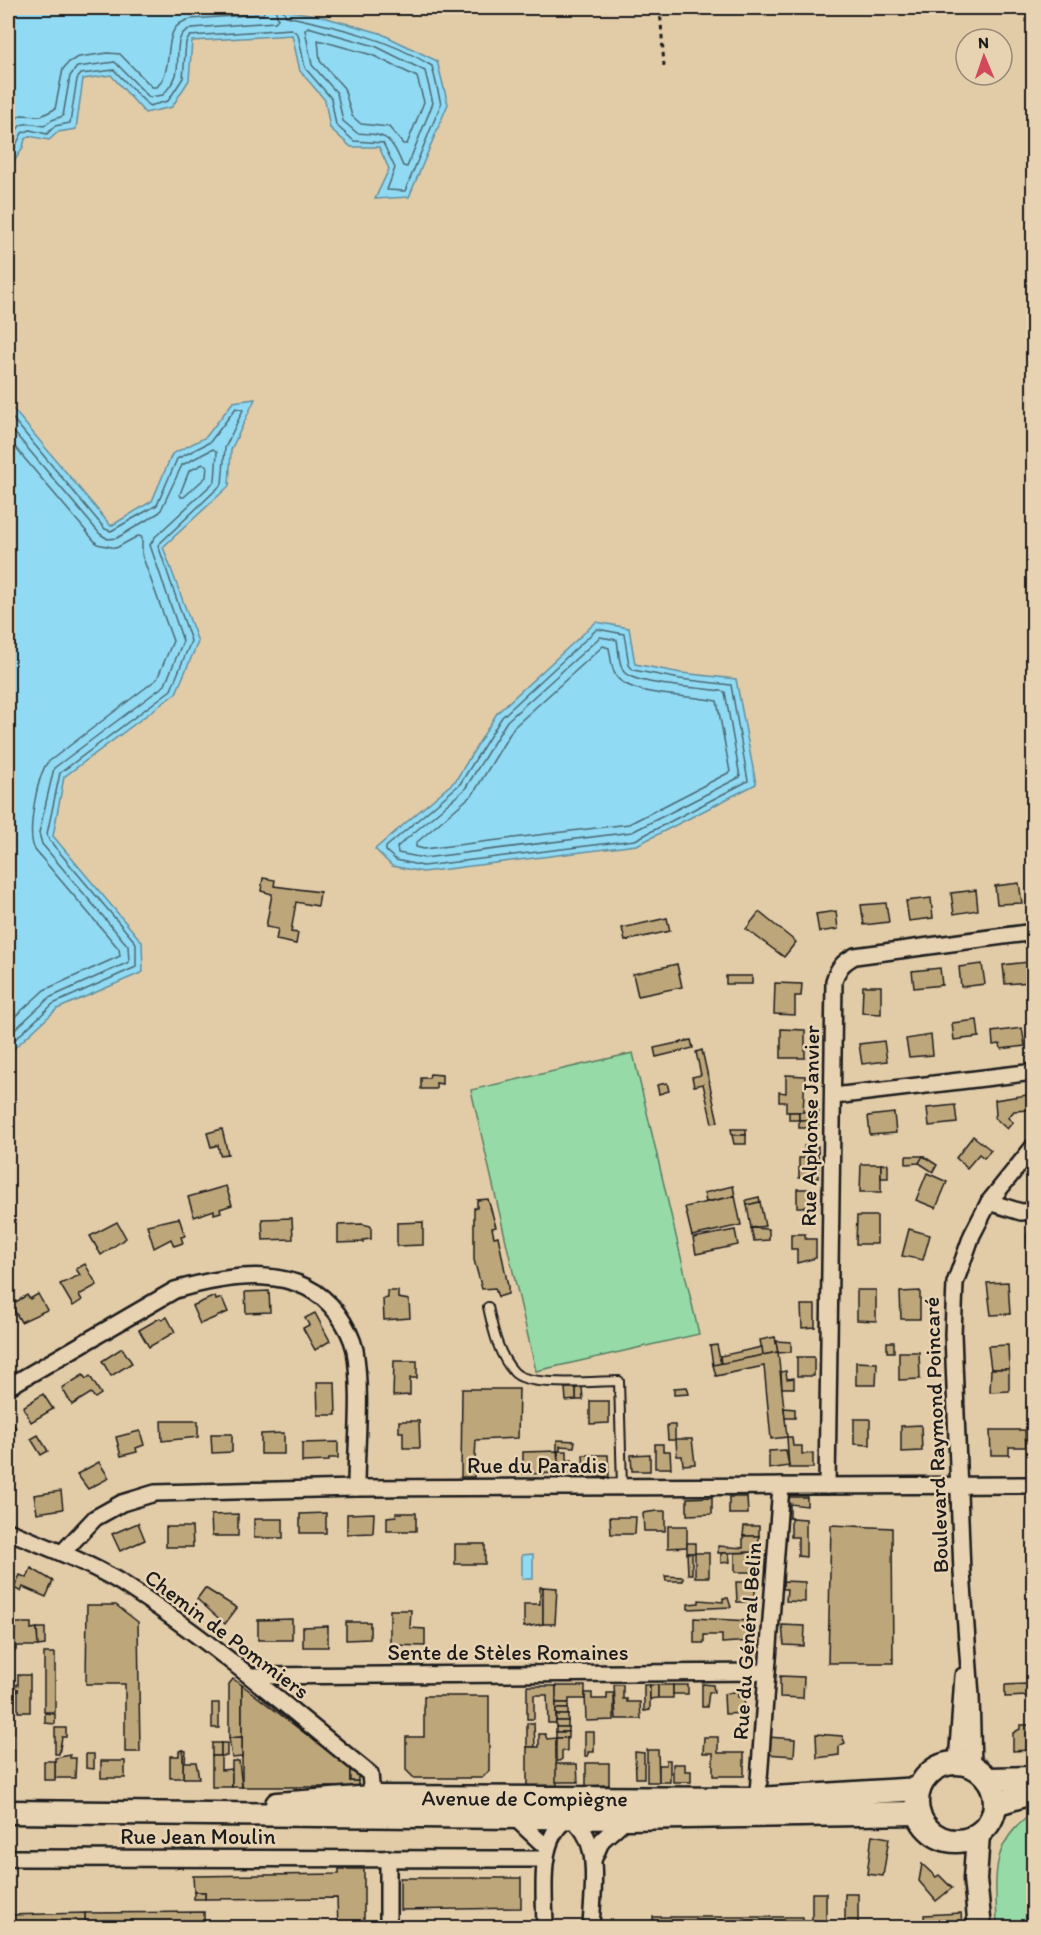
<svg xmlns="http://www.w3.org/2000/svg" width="1041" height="1935" viewBox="0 0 1041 1935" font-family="Itim,sans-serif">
<rect width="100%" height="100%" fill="#e2cca8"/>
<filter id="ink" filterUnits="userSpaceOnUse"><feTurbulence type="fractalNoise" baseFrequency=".0167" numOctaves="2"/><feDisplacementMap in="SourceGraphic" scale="12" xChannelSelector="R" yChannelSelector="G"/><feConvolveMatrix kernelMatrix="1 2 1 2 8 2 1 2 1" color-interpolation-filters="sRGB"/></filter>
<g filter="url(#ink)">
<g fill="#96dba7" stroke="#597c62" stroke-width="1.5">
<polygon points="633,1053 699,1334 536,1371 471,1090"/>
<path d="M1033 1813V1927H997C996 1878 988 1844 1033 1813Z"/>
</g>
<g fill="#91daf3" stroke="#628e9d" stroke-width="1.5">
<polygon points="8,8 271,8 316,15 380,33 437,61 448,104 409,197 375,199 389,169 379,147 351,147 330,128 325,100 300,71 292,35 192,41 189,80 172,107 145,113 111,75 83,79 76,129 58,132 49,140 29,136 25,139 23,147 8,172"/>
<polygon points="255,399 231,450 229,486 163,547 198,642 176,693 64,777 53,836 142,942 143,972 57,1009 8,1054 8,403 111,526 152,501 172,454 206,437 233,402"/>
<polygon points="596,622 629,628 635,664 681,673 736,679 756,784 637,845 423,872 392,866 375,849 456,780 497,713"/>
<polygon points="533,1554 533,1579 522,1579 522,1555"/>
</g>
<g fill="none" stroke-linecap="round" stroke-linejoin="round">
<g stroke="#4b6872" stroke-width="1.5">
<path d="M308 27 375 46 425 71 433 103 407 167 403 166C390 136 388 135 357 133L343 121 337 93 312 65 305 30Z"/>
<polygon points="318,40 372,55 417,77 424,102 407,144 403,144 389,127 361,124 352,116 344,88 320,61"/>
<path d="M8 125 21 115 41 116 55 109 63 69 69 62 79 57 108 53 120 54 152 87H157C178 65 157 26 191 19L263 14 266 8"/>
<path d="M8 147C21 125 15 120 44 126L52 120 63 116 70 76 77 67 115 62 149 97 163 95C167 90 174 82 176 75 181 59 171 34 192 28L275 22 278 19 275 8"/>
<path d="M8 161 22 133 30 130 47 134 55 126 70 123 77 79 81 74 114 70 149 106 168 101 183 78 186 42 190 36 291 29 298 34 305 68 331 98 336 125 354 141 383 143 395 168 387 190 405 191 441 104 432 66C387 38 337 27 286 16L282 8"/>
<polyline points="8,413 105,529 111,531 157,505 177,459 210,442 236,408 243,410 225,448 222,484 158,545 191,641 171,690 60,773 47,834 49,840 136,943 136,967 53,1004 8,1046"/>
<polyline points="8,425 100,534 108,539 117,538 160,512 182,465 213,449 217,452 215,481 155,537 150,545 183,641 165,685 54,768 39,833 42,844 128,946 129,962 49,998 8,1036"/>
<path d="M8 439 97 544 116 548 138 536 142 537V555L173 641 157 679 47 763C37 778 26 835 35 850L119 949 120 956 44 990 8 1023"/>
<polygon points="203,464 207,466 206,477 184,497 181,497 180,494 189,471"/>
<polygon points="597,629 624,634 629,665 633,670 680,679 731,685 748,781 635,840 423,866 396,860 386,851 386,847 460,784 502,717"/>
<path d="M600 637 617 640C619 650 618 664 624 672 636 686 705 687 725 692L740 777 632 832 424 858 398 853 397 847 465 789 507 721Z"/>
<path d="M603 646 609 648C611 657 611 668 616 676 630 697 694 695 717 701L730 772 629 824 424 849 416 847V843L473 794 514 727Z"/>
</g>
</g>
<g fill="#bda67a" stroke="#1c1c1c" stroke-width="1.5">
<polygon points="263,878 275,880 274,886 320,892 318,906 296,902 291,932 298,933 296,944 276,940 278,929 266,927 272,894 261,891"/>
<polygon points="1019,883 1022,903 997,904 995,886"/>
<polygon points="976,890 978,910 954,914 951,893"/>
<polygon points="931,898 933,918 909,921 906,901"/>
<polygon points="886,903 889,922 864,925 861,905"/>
<polygon points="836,911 838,929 819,932 816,914"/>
<polygon points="759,912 796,942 784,957 746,929"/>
<polygon points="667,918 670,931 625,941 622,928"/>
<polygon points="1028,962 1030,982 1005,984 1003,965"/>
<polygon points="677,964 682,987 638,996 633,974"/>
<polygon points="982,964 985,984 961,987 959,967"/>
<polygon points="940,968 942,985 914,988 912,971"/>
<rect x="726" y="976" width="26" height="8"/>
<polygon points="775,983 802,984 801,996 795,996 795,1015 774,1014"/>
<polygon points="863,986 881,986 881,1014 862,1013"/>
<polygon points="977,1020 979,1037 954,1040 952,1023"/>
<polygon points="1022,1028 1025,1046 1001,1049 1000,1044 993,1045 992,1032"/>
<polygon points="781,1029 805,1030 805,1058 781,1058"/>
<polygon points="931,1035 933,1055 909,1057 906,1039"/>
<polygon points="691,1040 693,1048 656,1057 654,1048"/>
<polygon points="884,1041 887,1061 862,1064 859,1044"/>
<polygon points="702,1050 718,1122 712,1123 703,1084 694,1086 692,1077 701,1075 696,1052"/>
<polygon points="430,1074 442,1075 442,1084 436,1083 436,1089 421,1089 421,1078 429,1078"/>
<polygon points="786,1075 805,1076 803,1112 786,1112 786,1102 779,1102 779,1092 786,1093"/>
<polygon points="667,1083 669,1091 659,1094 657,1085"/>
<polygon points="1027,1095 1029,1110 1014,1111 1008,1118 1013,1122 1007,1129 994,1117 996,1115 995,1100"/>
<polygon points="955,1105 957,1123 929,1126 927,1108"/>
<rect x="789" y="1112" width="10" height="8"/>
<polygon points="799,1112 819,1112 818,1120 799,1120"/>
<polygon points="894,1113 896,1133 870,1135 868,1116"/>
<polygon points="799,1120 814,1120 818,1123 818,1128 799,1128"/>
<polygon points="222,1129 228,1154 220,1155 218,1145 211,1147 207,1133"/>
<polygon points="731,1129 746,1129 746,1135 732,1135"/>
<polygon points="732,1135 746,1135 746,1144 734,1144"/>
<polygon points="973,1136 991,1150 984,1158 979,1154 967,1168 956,1158"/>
<rect x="804" y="1146" width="14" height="6"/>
<polygon points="803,1152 818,1152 818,1178 799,1178 799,1158 804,1158"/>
<polygon points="906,1156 924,1156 919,1163 906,1164"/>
<polygon points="923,1156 937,1165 933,1172 919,1163"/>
<polygon points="861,1164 881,1164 881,1192 860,1192"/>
<rect x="881" y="1164" width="7" height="14"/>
<polygon points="927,1173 947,1182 936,1208 916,1200"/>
<polygon points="226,1186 232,1205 220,1209 221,1212 214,1214 214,1210 194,1217 188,1197"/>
<polygon points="733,1186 735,1196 706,1202 704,1193"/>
<rect x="797" y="1189" width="20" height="18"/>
<polygon points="735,1196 741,1225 692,1236 685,1207"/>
<polygon points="759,1197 760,1202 747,1205 746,1200"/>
<polygon points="488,1199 496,1227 492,1228 494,1237 498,1236 508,1286 508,1294 498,1297 495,1288 482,1289 474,1260 474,1208 477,1208 477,1200"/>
<polygon points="760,1202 765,1226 751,1228 747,1205"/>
<polygon points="857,1216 877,1216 877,1244 856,1244"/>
<polygon points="179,1218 185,1236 181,1237 183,1243 174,1246 171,1239 154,1248 147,1225"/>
<polygon points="292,1218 293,1239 263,1240 262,1219"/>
<polygon points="117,1222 126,1238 101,1255 90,1236"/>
<polygon points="423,1222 423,1245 397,1246 397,1223"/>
<polygon points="362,1224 371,1226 371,1239 363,1240 363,1242 338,1243 338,1225"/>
<polygon points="751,1228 769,1229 769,1240 754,1241"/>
<polygon points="909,1229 930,1235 923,1260 902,1256"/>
<polygon points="735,1230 738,1245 696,1254 693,1238"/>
<polygon points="791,1234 805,1234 805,1239 816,1239 816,1258 797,1263 797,1249 791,1249"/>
<polygon points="1027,1235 1034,1235 1034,1255 1028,1255"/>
<polygon points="85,1264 97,1285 79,1295 82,1300 73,1306 60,1284 80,1275 76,1269"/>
<polygon points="1008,1282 1010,1314 991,1315 987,1283"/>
<polygon points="857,1290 876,1290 876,1321 857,1320"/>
<polygon points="269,1291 270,1312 246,1313 245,1292"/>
<polygon points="387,1291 398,1291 398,1298 409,1300 410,1318 384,1320 383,1299 388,1298"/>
<polygon points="920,1291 920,1319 901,1319 900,1292"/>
<polygon points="38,1294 47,1310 21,1322 11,1305 27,1295 30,1299"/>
<polygon points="215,1296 216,1300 222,1298 228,1312 200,1324 192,1306"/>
<polygon points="801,1305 815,1305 815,1327 802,1328"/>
<polygon points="315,1313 330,1341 315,1350 303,1328 309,1325 305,1318"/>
<polygon points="167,1317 175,1332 149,1347 139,1330 160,1318 162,1320"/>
<polygon points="775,1337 778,1352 763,1355 760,1340"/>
<polygon points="776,1341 791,1342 791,1352 778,1353"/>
<rect x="887" y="1342" width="7" height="10"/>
<polygon points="717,1345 721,1364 713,1365 710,1346"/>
<polygon points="1008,1345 1009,1369 991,1369 988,1346"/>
<polygon points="762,1347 763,1355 721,1364 720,1356"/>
<polygon points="122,1348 132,1363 111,1376 102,1361"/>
<polygon points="778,1352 787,1437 771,1439 764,1366 716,1376 713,1365"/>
<polygon points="899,1352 919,1352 920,1379 899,1380"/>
<rect x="797" y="1357" width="17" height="19"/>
<polygon points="394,1361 417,1361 417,1378 410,1378 410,1395 393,1396"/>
<polygon points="856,1362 877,1363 876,1385 856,1385"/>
<polygon points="991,1369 1009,1369 1009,1391 990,1392"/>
<polygon points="786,1371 787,1379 794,1378 794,1388 782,1388 781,1372"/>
<polygon points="83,1375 86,1379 90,1376 101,1394 95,1398 91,1393 72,1405 62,1388"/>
<polygon points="317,1382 335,1382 336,1415 318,1415"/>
<polygon points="582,1387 583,1400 576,1400 576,1388"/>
<polygon points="687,1387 689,1394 674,1395 674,1388"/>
<polygon points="565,1388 576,1388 576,1400 566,1401"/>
<polygon points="462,1389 519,1389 518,1438 476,1440 474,1477 461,1477"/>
<polygon points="43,1394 53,1409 31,1422 23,1407"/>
<polygon points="590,1401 609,1401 609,1423 590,1424"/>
<polygon points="784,1408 795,1409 795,1418 785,1418"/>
<polygon points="8,1416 16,1428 9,1433 12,1439 8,1441"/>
<polygon points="854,1419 870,1419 870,1445 854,1444"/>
<polygon points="161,1421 198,1421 198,1437 162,1441"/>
<polygon points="399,1421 419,1421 420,1448 403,1448 403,1432 399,1432"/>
<polygon points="667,1425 675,1425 675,1440 668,1440"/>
<polygon points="921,1425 922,1451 901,1452 901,1426"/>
<polygon points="990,1430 1025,1430 1026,1447 1009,1447 1009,1455 991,1455"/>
<polygon points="140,1431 144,1445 136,1448 137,1452 121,1456 116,1437"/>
<polygon points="284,1433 284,1454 261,1454 261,1434"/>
<polygon points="211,1434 232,1434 232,1452 212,1453"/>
<polygon points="38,1435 48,1451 41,1455 31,1439"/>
<polygon points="787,1437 792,1437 793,1446 802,1446 802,1454 813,1453 813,1468 789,1468"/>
<polygon points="676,1439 692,1439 695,1464 683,1465 682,1456 677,1456"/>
<polygon points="557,1440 575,1441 574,1447 560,1446 560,1451 557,1451"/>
<polygon points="338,1442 338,1458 329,1458 329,1461 302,1462 302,1443"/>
<polygon points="655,1444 663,1444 663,1451 670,1451 671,1468 655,1468"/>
<polygon points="786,1450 789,1466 769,1469 769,1451"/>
<polygon points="557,1451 559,1473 523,1474 523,1452"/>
<polygon points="558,1451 567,1451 567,1460 572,1460 572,1473 559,1473"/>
<polygon points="650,1454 650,1471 632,1471 631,1455"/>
<polygon points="583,1455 608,1455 609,1477 584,1474"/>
<polygon points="99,1462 109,1478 88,1489 77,1474"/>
<polygon points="572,1466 577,1466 577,1477 572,1476"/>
<polygon points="61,1491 63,1509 37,1513 34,1495"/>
<polygon points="712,1497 712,1514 687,1515 687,1498"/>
<polygon points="729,1497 747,1497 748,1514 729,1514"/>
<polygon points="786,1497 807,1497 807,1506 790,1504 790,1518 784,1518"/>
<polygon points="657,1511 665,1511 665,1531 644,1531 643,1513"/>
<polygon points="326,1513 326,1533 300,1533 300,1514"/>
<polygon points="374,1513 373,1533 347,1534 347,1514"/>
<polygon points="396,1513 416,1513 416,1531 387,1531 387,1517 396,1516"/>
<polygon points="238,1514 238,1536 212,1536 211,1515"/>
<polygon points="610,1517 636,1517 635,1534 611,1534"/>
<polygon points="791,1518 806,1519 806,1557 798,1556 798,1537 791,1537"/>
<rect x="254" y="1519" width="29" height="19"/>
<polygon points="138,1523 145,1540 120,1551 112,1534"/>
<polygon points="831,1525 892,1528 893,1663 828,1663"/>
<polygon points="668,1526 687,1526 687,1547 668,1548"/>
<polygon points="744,1526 759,1526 759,1536 743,1536"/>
<polygon points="166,1527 192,1527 193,1547 166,1547"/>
<polygon points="743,1536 759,1536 759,1552 718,1553 718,1546 743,1548"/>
<rect x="687" y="1543" width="8" height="10"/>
<rect x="455" y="1544" width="30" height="20"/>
<polygon points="759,1552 759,1572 735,1572 735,1553"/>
<polygon points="687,1553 692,1553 692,1574 688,1574"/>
<rect x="695" y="1553" width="14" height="24"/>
<polygon points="721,1553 729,1553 730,1562 721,1563"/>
<polygon points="31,1568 53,1581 46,1597 23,1587 21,1592 14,1588 20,1575 27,1578"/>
<polygon points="665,1576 683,1577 683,1581 666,1581"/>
<polygon points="783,1581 805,1582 805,1602 786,1601 787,1589 783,1589"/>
<polygon points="736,1582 755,1582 755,1602 737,1602"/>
<polygon points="540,1587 543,1587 543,1624 524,1627 524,1604 540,1604"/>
<polygon points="543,1587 557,1588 555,1624 543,1624"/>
<polygon points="205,1588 237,1608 225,1624 197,1599"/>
<polygon points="723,1598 728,1598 731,1607 688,1609 688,1604 699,1603 699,1600 723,1602"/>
<polygon points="87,1605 116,1605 138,1622 140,1752 125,1752 125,1684 86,1684"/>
<polygon points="390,1610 411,1610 410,1628 425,1629 425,1646 390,1645"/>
<polygon points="694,1618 750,1621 751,1641 722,1643 722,1635 704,1635 704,1643 694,1643"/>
<polygon points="292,1619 292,1640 258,1640 258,1620"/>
<polygon points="346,1622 370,1622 370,1639 346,1640"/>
<polygon points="15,1623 31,1623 31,1629 37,1628 38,1646 16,1646 16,1650 8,1650 8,1629 15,1629"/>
<polygon points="782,1625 805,1626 804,1646 784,1645"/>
<polygon points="328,1626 328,1647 303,1647 303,1627"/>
<polygon points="37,1628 45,1628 45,1645 38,1646"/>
<rect x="44" y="1653" width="11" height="59"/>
<polygon points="18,1675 30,1675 30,1712 18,1712 18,1689 14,1689 13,1685 18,1685"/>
<polygon points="780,1676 804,1677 803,1698 780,1697"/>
<polygon points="233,1679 242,1685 242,1737 229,1738 229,1684"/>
<polygon points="702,1684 713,1685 714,1692 709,1692 707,1707 702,1707"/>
<polygon points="1027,1684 1028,1696 1005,1697 1005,1685"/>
<polygon points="242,1685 350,1768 350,1781 358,1781 358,1787 242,1787"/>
<polygon points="614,1685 623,1685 623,1699 627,1699 627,1702 640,1702 641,1719 616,1719"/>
<polygon points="644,1685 650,1685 650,1710 644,1711"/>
<polygon points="650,1685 658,1685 658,1698 650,1699"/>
<rect x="658" y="1685" width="15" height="13"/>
<rect x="673" y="1685" width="15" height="9"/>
<polygon points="527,1686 556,1686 556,1723 548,1723 547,1695 534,1695 534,1719 527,1719"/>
<polygon points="556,1686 585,1686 585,1699 569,1699 569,1703 556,1703"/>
<polygon points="8,1689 18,1689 18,1691 14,1692 13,1697 8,1697"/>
<polygon points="738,1691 738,1697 744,1697 745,1713 725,1714 724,1694"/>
<polygon points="585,1693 592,1693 592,1699 607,1699 607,1693 614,1693 614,1720 586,1721"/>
<polygon points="424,1696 489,1696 489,1771 482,1778 414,1778 406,1770 406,1737 424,1737"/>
<rect x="212" y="1703" width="7" height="25"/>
<rect x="556" y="1703" width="12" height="6"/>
<rect x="556" y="1709" width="12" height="6"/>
<polygon points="45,1713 55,1714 55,1724 45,1723"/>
<rect x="556" y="1715" width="12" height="6"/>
<rect x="556" y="1721" width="12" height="6"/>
<polygon points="527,1723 534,1723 535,1747 527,1747"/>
<polygon points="1020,1725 1029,1725 1030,1750 1013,1751 1013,1733 1020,1729"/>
<rect x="556" y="1727" width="12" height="5"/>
<polygon points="55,1728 66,1728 66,1737 62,1737 59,1754 55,1754"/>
<polygon points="8,1729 13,1729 13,1752 8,1753"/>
<rect x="556" y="1732" width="12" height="6"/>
<polygon points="585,1732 594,1732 594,1752 588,1752 588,1756 585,1756"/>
<polygon points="539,1734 545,1734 547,1739 556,1738 557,1789 527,1789 527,1747 539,1747"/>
<polygon points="816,1734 842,1736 845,1743 839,1746 839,1755 817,1758"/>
<polygon points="242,1737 242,1757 232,1758 229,1738"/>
<polygon points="704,1737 718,1737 718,1753 744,1753 744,1776 713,1776 713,1753 703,1753"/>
<polygon points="768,1737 795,1739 794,1756 766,1754"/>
<polygon points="556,1738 567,1738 567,1751 562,1751 562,1759 559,1761 556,1761"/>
<rect x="212" y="1743" width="9" height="13"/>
<rect x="221" y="1743" width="6" height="13"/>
<polygon points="183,1750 186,1751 185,1762 196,1762 199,1778 183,1778"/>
<polygon points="183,1750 183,1778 170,1778 170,1756 179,1756 179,1751"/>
<polygon points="647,1750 658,1750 659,1782 647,1782"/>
<polygon points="635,1752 644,1753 644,1778 636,1778"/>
<polygon points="86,1754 94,1754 94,1769 86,1768"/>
<polygon points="70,1755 70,1758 76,1758 75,1778 55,1778 55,1758"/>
<polygon points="212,1756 221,1756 221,1770 232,1769 232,1787 212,1787"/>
<polygon points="666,1760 670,1760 670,1782 659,1782 659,1765 666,1765"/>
<rect x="44" y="1761" width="11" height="19"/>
<rect x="101" y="1761" width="24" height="17"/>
<polygon points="232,1761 239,1761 242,1787 232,1787"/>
<polygon points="586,1763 609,1763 609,1785 586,1786"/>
<polygon points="556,1764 577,1764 578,1782 556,1782"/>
<polygon points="673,1764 685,1764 685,1771 691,1771 691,1782 673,1782"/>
<polygon points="350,1768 358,1774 358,1781 350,1781"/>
<polygon points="872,1835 889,1838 883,1876 867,1874"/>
<polygon points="922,1864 936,1877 939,1875 952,1888 936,1901 919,1881"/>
<polygon points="339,1869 364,1869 364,1928 338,1928 337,1898 205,1899 205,1892 194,1892 193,1876 339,1874"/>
<polygon points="400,1878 521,1878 521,1908 400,1910"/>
<rect x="194" y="1892" width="11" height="7"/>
<rect x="812" y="1893" width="14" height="35"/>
<rect x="845" y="1894" width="13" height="34"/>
<polygon points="204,1912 204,1928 85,1928 85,1913"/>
<polygon points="85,1913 85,1928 8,1928 8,1915"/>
<polygon points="961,1913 962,1925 925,1927 924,1915"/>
<rect x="653" y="1917" width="150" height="11"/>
</g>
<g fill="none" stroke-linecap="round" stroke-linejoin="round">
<defs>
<path id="lane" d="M488 1307C493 1329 498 1355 514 1372 528 1388 597 1381 619 1381L622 1487"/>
<g id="street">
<polyline points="834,1096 1034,1072"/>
<polyline points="989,1202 1021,1212 1034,1211"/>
<path d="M8 1387 175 1290C229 1275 299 1262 337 1313 345 1324 352 1337 355 1350 362 1395 356 1444 356 1488"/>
<path d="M827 1486 834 981C838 968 843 962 855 956L1034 932"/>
<path d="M8 1531C49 1548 94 1564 131 1589 215 1644 292 1711 370 1774L373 1805"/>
<polyline points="62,1553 95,1518 122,1503 155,1493 356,1488 1034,1485"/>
<polyline points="250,1676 767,1672"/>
<polyline points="957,1763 963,1676"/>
<polyline points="973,1766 971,1696 962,1572 953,1334 955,1283 972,1235 989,1202 1034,1146"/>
<polyline points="757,1806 781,1486"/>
<polyline points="514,1817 546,1847"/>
<path d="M568 1817C604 1836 592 1893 591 1928"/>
<polyline points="8,1858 546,1859"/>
<polyline points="593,1860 602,1840 627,1818"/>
<polyline points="388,1928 388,1858"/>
<path d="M545 1928C545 1894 535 1830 574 1816"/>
</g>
<g id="secondary">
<circle cx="956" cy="1802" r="39"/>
<polyline points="988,1779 1034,1778"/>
<path id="s1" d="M277 1804 372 1797 758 1799 919 1789"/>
<polyline points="995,1804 1034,1792"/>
<polyline points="8,1812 627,1818 918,1813"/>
<polyline points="978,1834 975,1879 980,1928"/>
</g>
</defs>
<use href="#lane" stroke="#1c1c1c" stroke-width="12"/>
<use href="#street" stroke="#1c1c1c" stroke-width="20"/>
<use href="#secondary" stroke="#1c1c1c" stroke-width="27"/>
<polyline stroke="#1c1c1c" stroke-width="3" stroke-dasharray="4.5 4.5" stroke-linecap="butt" points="660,8 664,66"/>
<use href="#lane" stroke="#e7d2b1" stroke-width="8"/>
<use href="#street" stroke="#e7d2b1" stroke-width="15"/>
<use href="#secondary" stroke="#e7d2b1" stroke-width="22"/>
</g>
</g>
<g text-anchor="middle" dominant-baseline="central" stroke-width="5" stroke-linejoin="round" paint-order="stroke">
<g font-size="22" fill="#1c1c1c" stroke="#e7d2b1">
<text transform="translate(810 1126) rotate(-89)">Rue Alphonse Janvier</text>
<text transform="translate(936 1435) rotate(-92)">Boulevard Raymond Poincaré</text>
<text x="537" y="1465">Rue du Paradis</text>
<text transform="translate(227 1634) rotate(37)">Chemin de Pommiers</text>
<text transform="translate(747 1641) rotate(-86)">Rue du Général Belin</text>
<text x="508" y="1652">Sente de Stèles Romaines</text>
<text stroke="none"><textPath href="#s1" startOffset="248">Avenue de Compiègne</textPath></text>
<text x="198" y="1836">Rue Jean Moulin</text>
</g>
</g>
<rect width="1041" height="1935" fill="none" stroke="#e7d2b1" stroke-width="30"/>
<rect x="15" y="15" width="1011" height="1905" fill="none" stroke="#1c1c1c" stroke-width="2" filter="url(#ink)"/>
<g transform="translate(984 57) rotate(358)"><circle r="28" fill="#e7d2b1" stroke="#968975" stroke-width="1.5"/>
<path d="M0-4.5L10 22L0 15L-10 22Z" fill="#d1495b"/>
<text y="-9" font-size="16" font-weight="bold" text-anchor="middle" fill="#1c1c1c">N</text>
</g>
</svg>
